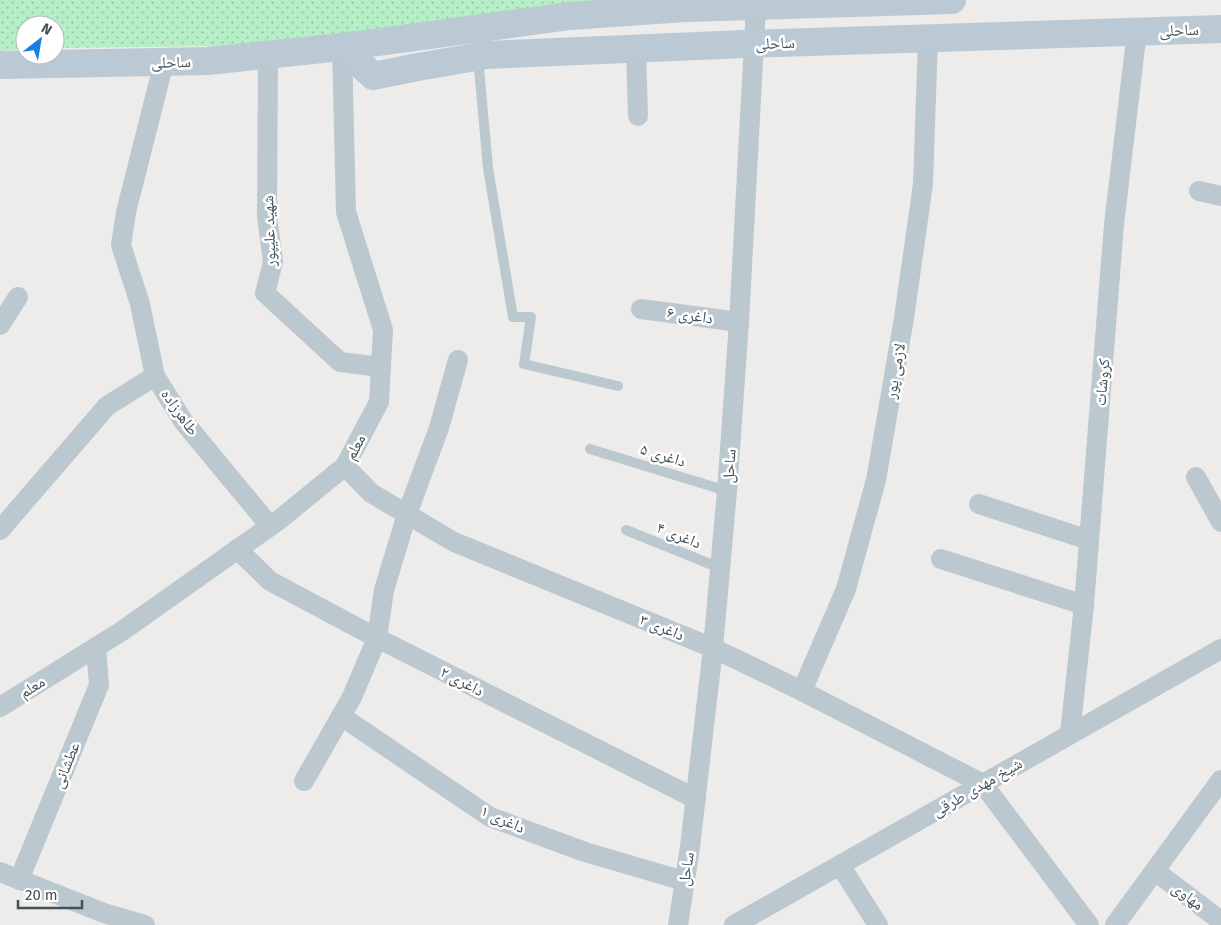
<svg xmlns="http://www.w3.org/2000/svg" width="1221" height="925" viewBox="0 0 1221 925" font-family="'Fira Sans','Noto Naskh Arabic',sans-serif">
<defs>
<pattern id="grass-dots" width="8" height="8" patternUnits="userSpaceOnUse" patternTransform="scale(1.25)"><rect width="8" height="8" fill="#b6efc7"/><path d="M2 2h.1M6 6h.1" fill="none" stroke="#96c4a5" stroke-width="1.8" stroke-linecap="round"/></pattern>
</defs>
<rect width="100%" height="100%" fill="#eeebeb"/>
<polygon fill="url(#grass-dots)" points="0,0 624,0 338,35 223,46 55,48 55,25 25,25 25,49 0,51"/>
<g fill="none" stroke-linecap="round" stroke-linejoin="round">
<g stroke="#bbc8cf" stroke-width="10">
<polyline points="478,57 488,168 513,317 531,317 524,364 618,386"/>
<polyline points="590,449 727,491"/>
<polyline points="626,530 720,568"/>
</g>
<g stroke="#bbc8cf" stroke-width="20">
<polyline points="636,49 638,116"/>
<polyline points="268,55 267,216 273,262 265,293 340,362 381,367"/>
<polyline points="1199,191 1221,196"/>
<polyline points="641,309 739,322"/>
<polyline points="0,325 18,297"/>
<polyline points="155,376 140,304 121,245 126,212 164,62"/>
<polyline points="345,466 371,493 454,542 713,648 802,691 983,784 1089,925"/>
<polyline points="1196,477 1221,522"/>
<polyline points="979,504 1089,540"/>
<polyline points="0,530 107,406 155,376 183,421 270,526"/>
<polyline points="237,549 270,581 377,638 696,799"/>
<polyline points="941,559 1084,605"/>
<polyline points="802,691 846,589 876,480 904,318 923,184 928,38"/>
<polyline points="0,707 122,631 279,520 345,466 379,402 383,330 346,212 342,47"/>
<polyline points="341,716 490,817 585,852 684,881"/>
<polyline points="1070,734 1084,605 1114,224 1137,31"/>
<polyline points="304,781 352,697 377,638 384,590 407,514 439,428 458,360"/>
<polyline points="840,865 878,925"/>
<polyline points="1155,871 1221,921"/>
<polyline points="0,872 104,913 145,925"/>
<polyline points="19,880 99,685 96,647"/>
<polyline points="678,925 690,847 713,648 727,491 739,322 756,6"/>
<polyline points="734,925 1221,649"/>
<polyline points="1115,925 1221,780"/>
</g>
<g stroke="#bbc9d4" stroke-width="28">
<polyline points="342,47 373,76 418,67 487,55 744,44 1221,29"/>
<polyline points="0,65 208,61 342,47 570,16 685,8 952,0"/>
</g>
</g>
<g text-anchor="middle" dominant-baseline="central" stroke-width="5" stroke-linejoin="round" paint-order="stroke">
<g font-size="16" fill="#435159" stroke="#fff">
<text transform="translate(1179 30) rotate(-2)">ساحلی</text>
<text transform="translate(775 43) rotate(-2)">ساحلی</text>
<text transform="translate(171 62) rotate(-1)">ساحلی</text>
<text transform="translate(269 231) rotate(-92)">شهید علیپور</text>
<text transform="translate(690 315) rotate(8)">داغری ۶</text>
<text transform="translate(895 371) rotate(-80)">لازمی پور</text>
<text transform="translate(1102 382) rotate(-85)">کروشات</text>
<text transform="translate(180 412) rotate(55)">طاهرزاده</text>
<text transform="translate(355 447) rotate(-62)">معلم</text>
<text transform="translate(663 455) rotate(17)">داغری ۵</text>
<text transform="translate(729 466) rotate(-86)">ساحل</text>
<text transform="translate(679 535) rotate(22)">داغری ۴</text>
<text transform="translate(662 627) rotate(22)">داغری ۳</text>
<text transform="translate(462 681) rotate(27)">داغری ۲</text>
<text transform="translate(32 687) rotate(-32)">معلم</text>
<text transform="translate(66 765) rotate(-68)">عطشانی</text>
<text transform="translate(977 787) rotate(-30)">شیخ مهدی طرقی</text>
<text transform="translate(503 819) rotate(24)">داغری ۱</text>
<text transform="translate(686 869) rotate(-81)">ساحل</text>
<text transform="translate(1188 896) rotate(37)">مهاوی</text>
</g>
</g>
<g transform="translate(40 40) rotate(31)"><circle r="24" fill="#ffffff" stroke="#b4b9bd"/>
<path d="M0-4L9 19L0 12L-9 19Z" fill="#1480df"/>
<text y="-8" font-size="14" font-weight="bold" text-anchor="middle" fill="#435159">N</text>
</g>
<path d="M18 900v8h64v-8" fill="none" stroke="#435159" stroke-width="2.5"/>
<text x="25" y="900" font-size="15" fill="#435159" stroke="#ffffff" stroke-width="4" paint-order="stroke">20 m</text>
</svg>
